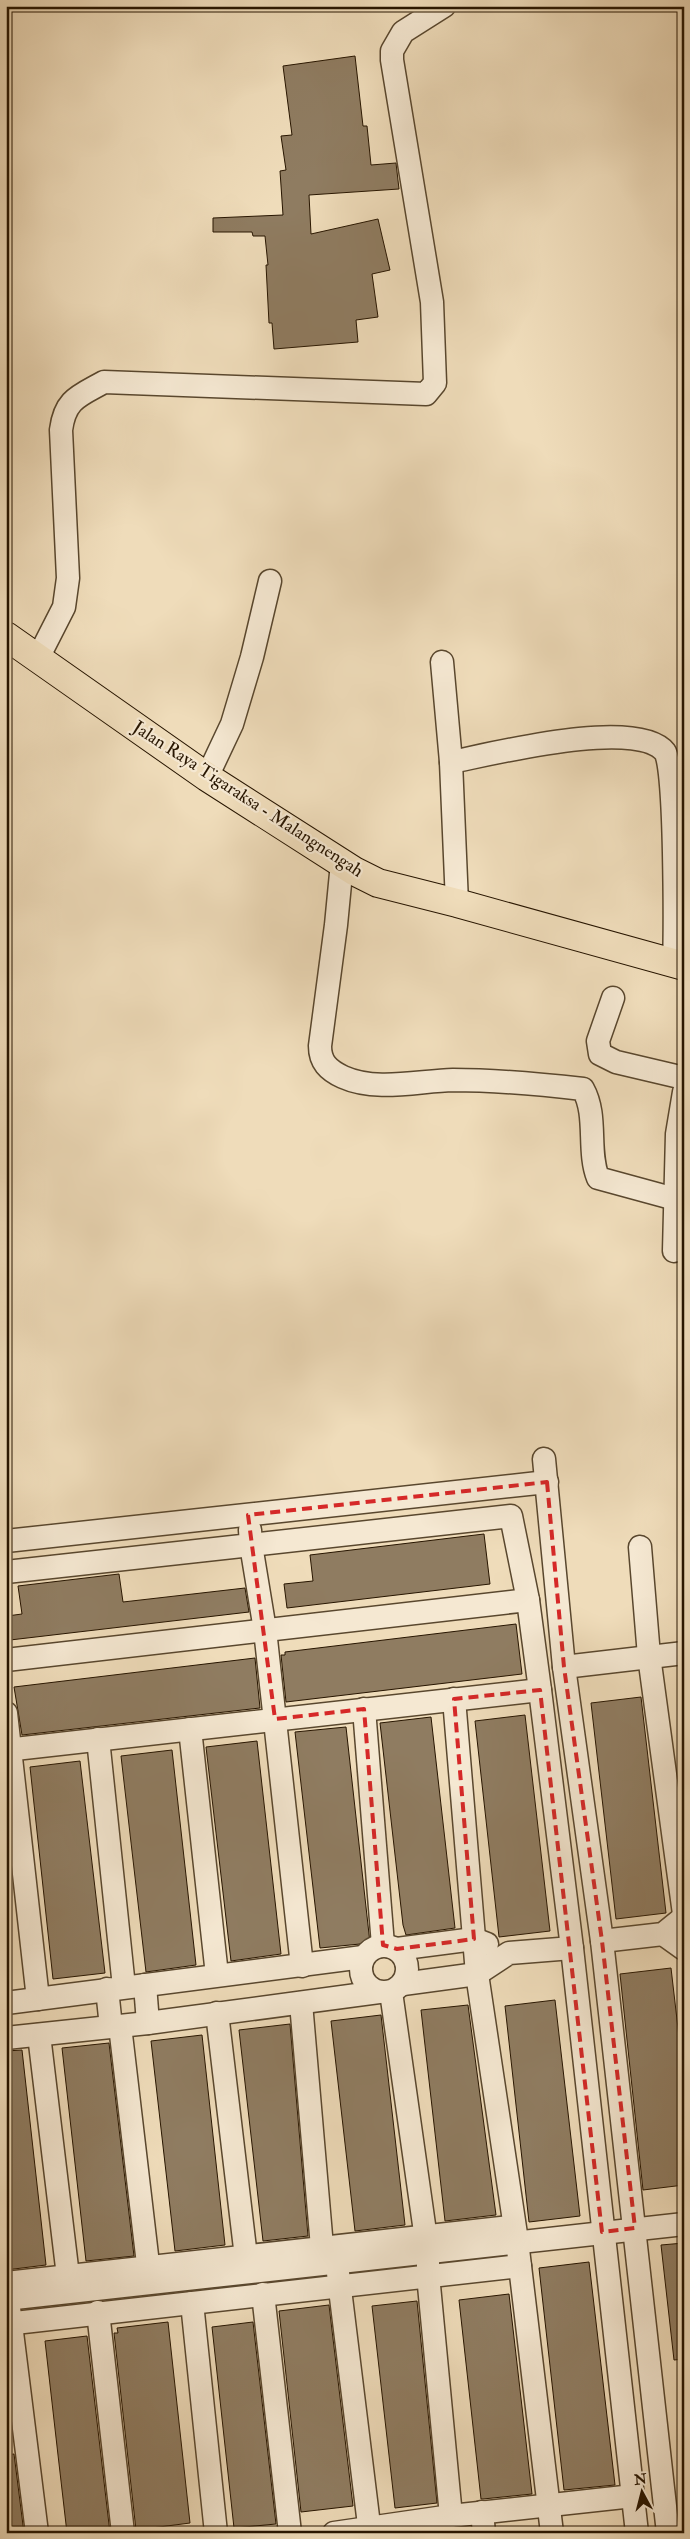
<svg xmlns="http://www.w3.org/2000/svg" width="690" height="2539" viewBox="0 0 690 2539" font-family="'IM FELL Double Pica',serif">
<rect width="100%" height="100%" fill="#efdcba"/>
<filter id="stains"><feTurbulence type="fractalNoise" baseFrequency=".004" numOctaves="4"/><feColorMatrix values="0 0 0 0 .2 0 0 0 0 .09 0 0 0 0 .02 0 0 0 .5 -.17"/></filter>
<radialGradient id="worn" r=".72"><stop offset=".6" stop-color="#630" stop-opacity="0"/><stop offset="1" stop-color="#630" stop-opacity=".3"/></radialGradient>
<g fill="#8f7c61" stroke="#271500">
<polygon points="355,56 363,126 367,126 371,165 396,163 399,189 309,195 311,234 378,219 390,270 372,274 378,317 356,320 358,342 274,349 272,323 269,323 266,265 268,265 265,236 253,236 252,232 213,232 213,218 283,215 280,171 286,170 281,136 292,135 283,66"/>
<polygon points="484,1534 490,1584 287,1608 284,1584 313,1581 310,1555"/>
<polygon points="119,1574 123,1602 245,1588 249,1612 10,1640 7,1616 22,1614 18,1586"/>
<polygon points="516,1624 522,1674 286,1702 281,1655 285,1655 285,1652"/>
<polygon points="255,1658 260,1708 22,1735 14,1687"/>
<polygon points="641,1697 666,1913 616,1919 591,1703"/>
<polygon points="525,1715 550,1931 499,1937 475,1721"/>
<polygon points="431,1717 455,1928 406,1935 403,1925 380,1723"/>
<polygon points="346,1727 370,1943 320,1948 295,1732"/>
<polygon points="257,1741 281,1954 231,1961 206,1747"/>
<polygon points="172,1750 196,1965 146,1972 121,1756"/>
<polygon points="80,1761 105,1973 53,1979 30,1767"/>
<polygon points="671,1968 684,2080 684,2185 643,2190 620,1974"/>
<polygon points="555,2000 580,2216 529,2222 505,2006"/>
<polygon points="468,2005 496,2215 445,2221 421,2010"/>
<polygon points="381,2015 405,2225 355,2231 331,2021"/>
<polygon points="290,2024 308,2236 263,2241 239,2030"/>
<polygon points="202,2035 225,2245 175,2251 151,2041"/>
<polygon points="109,2043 134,2256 86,2261 62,2048"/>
<polygon points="22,2050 46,2265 6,2270 6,2051"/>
<polygon points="684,2243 684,2359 674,2360 661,2245"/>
<polygon points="589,2262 615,2485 564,2490 539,2268"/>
<polygon points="509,2294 532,2494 483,2499 481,2499 459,2300"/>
<polygon points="417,2301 437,2503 395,2508 372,2306"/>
<polygon points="329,2305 353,2506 301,2512 279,2311"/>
<polygon points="168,2322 190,2523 136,2530 114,2333 118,2333 117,2328"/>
<polygon points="253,2322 276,2524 234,2528 212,2327"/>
<polygon points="87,2336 110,2533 67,2533 58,2455 45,2341"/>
<polygon points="14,2454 24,2533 6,2533 6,2455"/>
</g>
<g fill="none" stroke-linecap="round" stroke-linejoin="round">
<defs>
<g id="minor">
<path d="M38 658 64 607 68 578 61 430C65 399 79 396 104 382L426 394 435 383 432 302 392 60V51L403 32 444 6"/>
<polyline points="442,662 451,762 457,903"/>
<path d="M451 762C492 754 637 717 665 752 676 766 675 936 674 964"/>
<polyline points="207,777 232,724 252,657 270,581"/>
<path d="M342 863 336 925 320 1046C320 1062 328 1070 343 1077 376 1092 418 1081 453 1080 497 1080 539 1084 583 1089 598 1116 587 1150 598 1178L675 1199"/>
<polyline points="613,998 598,1041 600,1054 616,1062 684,1078"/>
<polyline points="674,1251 677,1134 684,1092"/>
<polyline points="544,1459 564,1667 602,1941 668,2533"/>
<polyline points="6,1541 547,1482"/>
<polyline points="640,1547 649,1656 684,1914"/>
<polyline points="6,1572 251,1545 250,1530"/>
<polyline points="6,1660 528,1600"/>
<polyline points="564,1667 684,1653"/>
<polyline points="454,1699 477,1974 517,2241 552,2533"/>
<polyline points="364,1709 383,1945"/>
<polyline points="6,1713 38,1999"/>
<polyline points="190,1729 217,1975"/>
<polyline points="98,1739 124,1987"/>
<polyline points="6,1750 540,1690"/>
<polyline points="663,1934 684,1949"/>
<polyline points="602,1941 663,1934 684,1917"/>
<circle cx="384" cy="1969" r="23"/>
<polyline points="397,1949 474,1939 487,1944"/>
<polyline points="302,1966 265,1630 251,1545 511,1516 528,1600 540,1690 572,1948 637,2533"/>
<polyline points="403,1984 477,1974 509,1953 572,1948"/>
<polyline points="145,1985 148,2023"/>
<polyline points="107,1989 111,2027"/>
<polyline points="391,1992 428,2253 428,2275 451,2516"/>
<polyline points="6,2003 363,1957"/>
<polyline points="301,2003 322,2247"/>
<polyline points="217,2013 246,2257"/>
<polyline points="120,2026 150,2281"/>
<polyline points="39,2035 68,2276"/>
<polyline points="6,2038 148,2023 379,1992"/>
<polyline points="338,2273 370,2533"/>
<polyline points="6,2283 510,2227"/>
<polyline points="263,2294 290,2533"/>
<polyline points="6,2299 684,2224"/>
<polyline points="192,2303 216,2533"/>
<polyline points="9,2308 37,2533"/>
<polyline points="98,2312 123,2533"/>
<polyline points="6,2324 520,2266"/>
<polyline points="482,2512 484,2533"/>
<polyline points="334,2533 451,2516 633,2496"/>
</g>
<polyline id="major" points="6,636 207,777 354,871 378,883 457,903 684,966"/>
</defs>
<use href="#minor" stroke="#59472e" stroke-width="25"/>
<use href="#major" stroke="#271500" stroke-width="30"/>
<use href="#minor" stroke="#f5e8d2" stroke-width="22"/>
<use href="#major" stroke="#efdcba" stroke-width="28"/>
</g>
<path fill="none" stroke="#d62828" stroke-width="4" stroke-dasharray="10 6" stroke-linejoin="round" d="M547 1482 564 1667 602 1941 635 2228 602 2232 540 1690 454 1699 474 1939 397 1949 383 1945 364 1709 275 1719 248 1515Z"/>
<g text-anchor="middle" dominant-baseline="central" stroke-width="4.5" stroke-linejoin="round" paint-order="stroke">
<g font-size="18" fill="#271500" stroke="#f5e8d2">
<text transform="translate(248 799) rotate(33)">Jalan Raya Tigaraksa - Malangnengah</text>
</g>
</g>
<rect width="690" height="2539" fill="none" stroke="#efdcba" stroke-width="25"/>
<rect x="8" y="8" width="675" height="2524" fill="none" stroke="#271500" stroke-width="2.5"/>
<rect x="12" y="12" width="665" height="2514" fill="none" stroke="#271500"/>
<g transform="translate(642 2492) rotate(353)" stroke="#f5e8d2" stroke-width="4" paint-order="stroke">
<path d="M0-4L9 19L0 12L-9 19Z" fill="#271500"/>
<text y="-8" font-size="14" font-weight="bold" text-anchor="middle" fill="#271500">N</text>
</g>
<rect width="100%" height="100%" filter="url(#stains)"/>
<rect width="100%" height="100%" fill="url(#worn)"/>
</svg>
